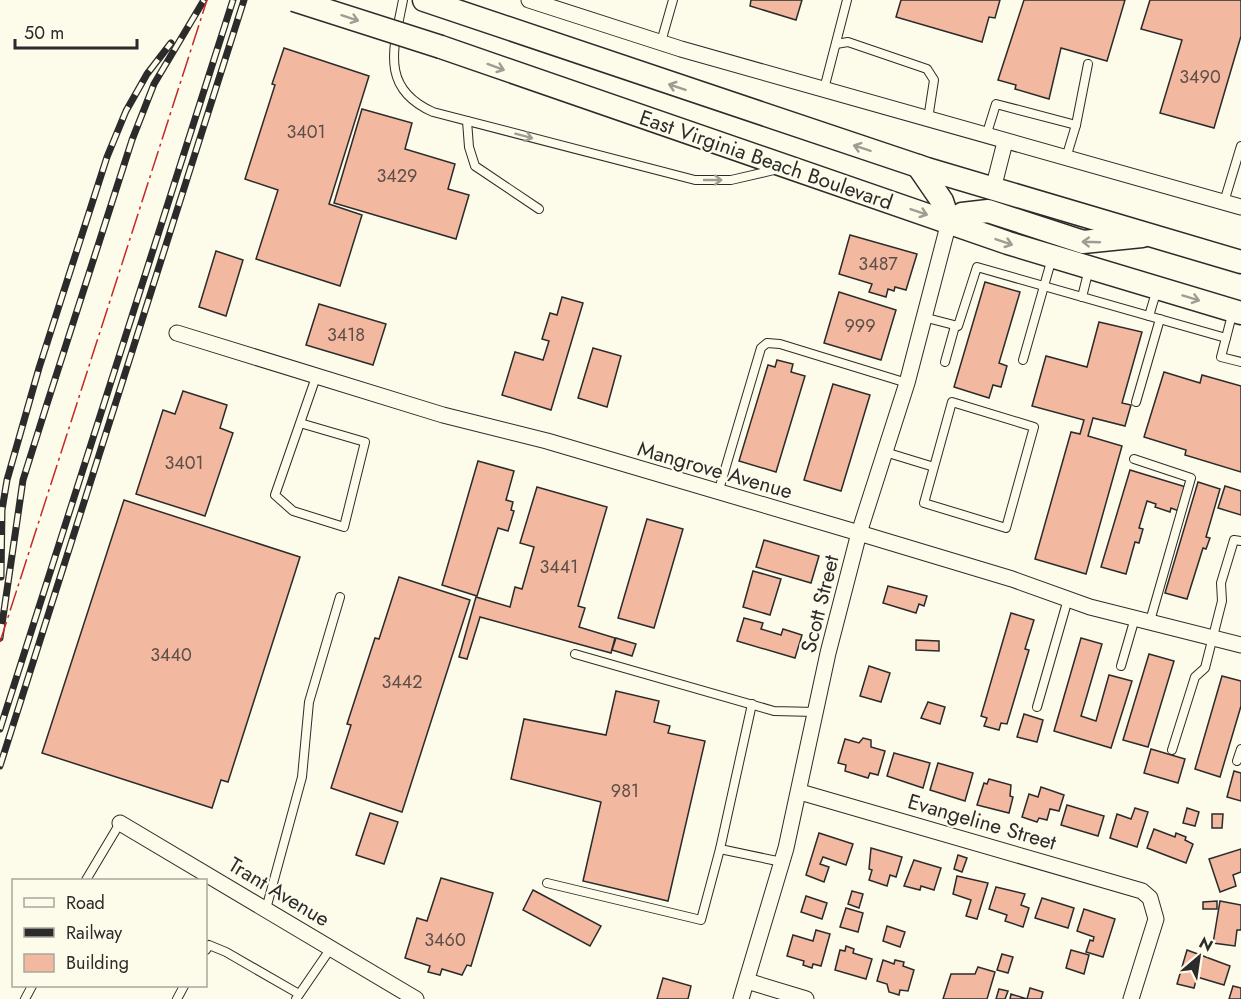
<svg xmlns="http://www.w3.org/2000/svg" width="1241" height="999" viewBox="0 0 1241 999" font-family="Jost,sans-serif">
<rect width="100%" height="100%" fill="#fdfbea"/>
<g fill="#f2b8a0" stroke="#2b2b2b" stroke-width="1.5">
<polygon points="751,0 802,0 796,20 750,6"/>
<polygon points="901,0 1000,0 995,18 989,17 982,42 896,17"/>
<polygon points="1024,0 1125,0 1107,61 1061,48 1049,99 1015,89 1016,85 998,80"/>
<polygon points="1150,0 1241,0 1241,36 1214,128 1160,113 1182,40 1141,29"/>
<polygon points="284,48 369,76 329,204 362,215 340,286 256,259 278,190 245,179 275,85 272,84"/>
<polygon points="362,109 412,123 405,149 455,164 448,189 469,195 456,239 334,203"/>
<polygon points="850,235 917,254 906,290 895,287 894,291 888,289 886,297 869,292 872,284 839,274"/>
<polygon points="216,251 243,260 226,316 199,307"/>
<polygon points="985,282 1020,292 999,363 1007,366 1001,387 993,385 989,398 954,387"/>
<polygon points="839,292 896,310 881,360 824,343"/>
<polygon points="562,297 583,303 551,410 502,395 515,352 543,360 549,341 542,339 550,313 557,315"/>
<polygon points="319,304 386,324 373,365 306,345"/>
<polygon points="1099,322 1142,332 1122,403 1131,405 1125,426 1093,418 1088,436 1122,446 1086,574 1035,559 1071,432 1080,434 1084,420 1032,406 1046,356 1087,367"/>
<polygon points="593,348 621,356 607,407 578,398"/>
<polygon points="777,360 793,364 791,372 805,376 776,472 739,461 768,365 775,367"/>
<polygon points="1164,372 1200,383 1202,375 1241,386 1241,472 1185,455 1186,450 1144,437"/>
<polygon points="833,384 870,395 841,491 804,480"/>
<polygon points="183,391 227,405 220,428 233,433 205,516 136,494 163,410 175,414"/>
<polygon points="478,461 514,471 506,500 513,502 511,510 514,511 508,531 498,528 477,596 442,585"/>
<polygon points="1130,470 1186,487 1179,511 1171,508 1170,512 1155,507 1156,504 1147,501 1139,528 1143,529 1139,543 1135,542 1126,574 1101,567"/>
<polygon points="1198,482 1220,489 1206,537 1210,538 1206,549 1203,548 1187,599 1165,593"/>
<polygon points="1225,486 1241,491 1241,515 1218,508"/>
<polygon points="537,487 607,507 578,606 585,608 579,627 615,638 611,653 480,617 467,659 459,657 476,597 510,607 515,587 522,589 534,547 520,543"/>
<polygon points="124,500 300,557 228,782 221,780 212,808 42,753"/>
<polygon points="647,519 683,529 654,628 618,618"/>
<polygon points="764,540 819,556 811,583 756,567"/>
<polygon points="753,571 781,579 770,615 743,607"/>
<polygon points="399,577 470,600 402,812 331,788 351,725 347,724 375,638 379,639"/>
<polygon points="888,586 927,596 924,606 919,604 916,613 883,603"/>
<polygon points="1011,613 1034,620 1025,649 1029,650 1007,724 1001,723 999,730 984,726 987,718 981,716"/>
<polygon points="744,618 763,623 761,629 781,635 783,629 802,635 795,658 737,641"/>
<polygon points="616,638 636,644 632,656 612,650"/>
<polygon points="1081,638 1102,644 1081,716 1096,721 1109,675 1132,681 1111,748 1054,731"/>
<polygon points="916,640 939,641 939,651 916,650"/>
<polygon points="1149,654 1174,661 1148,747 1123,740"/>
<polygon points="869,666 890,673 881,702 860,696"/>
<polygon points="1222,676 1241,681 1241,706 1220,777 1195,769"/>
<polygon points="616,691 659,701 654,722 670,726 668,733 705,741 668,901 583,881 601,802 511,779 524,719 606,735"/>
<polygon points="928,702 945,707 940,724 921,718"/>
<polygon points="1024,714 1043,720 1037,742 1017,737"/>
<polygon points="863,738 871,740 871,747 885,751 878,775 870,773 868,778 845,771 846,765 838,763 845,739 859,743"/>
<polygon points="1151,749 1185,759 1178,783 1144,773"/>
<polygon points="894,753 930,763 923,788 887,776"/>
<polygon points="938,763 973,773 965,801 930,790"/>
<polygon points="1234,771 1241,773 1241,801 1227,797"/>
<polygon points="989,779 1011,785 1010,796 1013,797 1009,813 977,805 984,783 987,784"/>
<polygon points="1041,787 1064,795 1059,811 1050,809 1047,820 1039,818 1037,822 1022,817 1029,794 1038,797"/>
<polygon points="1067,805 1104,816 1098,836 1061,825"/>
<polygon points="1135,808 1148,812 1137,847 1110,838 1117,814 1131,819"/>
<polygon points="1187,808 1199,812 1195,826 1183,823"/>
<polygon points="370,813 398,822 384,864 356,855"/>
<polygon points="1212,814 1223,814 1222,828 1212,828"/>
<polygon points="1154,829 1175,837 1176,833 1186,837 1185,840 1193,844 1186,863 1147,848"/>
<polygon points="819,833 853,844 846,865 823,857 820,864 829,867 824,882 806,875"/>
<polygon points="871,848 902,857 896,877 890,875 887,886 869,880 872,870 869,869"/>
<polygon points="1241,849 1241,872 1233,875 1236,886 1220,892 1209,859"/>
<polygon points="958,855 967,858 962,872 954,869"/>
<polygon points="914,860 941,868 934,890 921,886 920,890 904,886"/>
<polygon points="957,876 988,883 977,919 966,916 971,900 953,894"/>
<polygon points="441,878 493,893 471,966 467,965 462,975 442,969 440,975 428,972 430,966 405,958 417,918 427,921"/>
<polygon points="996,887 1025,894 1021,905 1029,908 1023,927 1005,921 1007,915 989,909"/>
<polygon points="533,890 601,926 590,946 523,910"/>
<polygon points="852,891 863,894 859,908 848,904"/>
<polygon points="806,896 827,903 822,919 801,912"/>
<polygon points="1042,898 1074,908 1068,928 1035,918"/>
<polygon points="1217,901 1217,909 1203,909 1203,902"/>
<polygon points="1220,901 1241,905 1241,930 1237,930 1235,946 1213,943"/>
<polygon points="846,908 863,913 858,932 840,927"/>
<polygon points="1084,909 1115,919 1103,957 1086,952 1090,940 1093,941 1094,937 1077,931"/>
<polygon points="887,926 905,932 900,947 883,941"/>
<polygon points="816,930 830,934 821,966 813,964 812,968 803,965 804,961 787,956 793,935 813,941"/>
<polygon points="846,946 854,949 853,953 872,959 866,979 835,970 840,950 845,951"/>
<polygon points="1071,950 1089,955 1084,974 1066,968"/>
<polygon points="1187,950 1230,966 1224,985 1197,977 1194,988 1177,984"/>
<polygon points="1002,954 1013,957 1008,973 997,970"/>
<polygon points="883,960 894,964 895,960 904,962 903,966 914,970 908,991 900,990 899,995 889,992 887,984 877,981"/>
<polygon points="978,967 995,972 987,999 943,999 951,974 975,974"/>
<polygon points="663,978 691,986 688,999 657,999"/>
<polygon points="1233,986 1241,988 1241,999 1229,999"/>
<polygon points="1030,988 1043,992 1041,999 1010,999 1011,994 1027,999"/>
<polygon points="999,989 1008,991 1005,999 996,999"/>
</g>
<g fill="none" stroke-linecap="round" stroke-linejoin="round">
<defs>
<g id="lane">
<path d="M403 0C394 47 379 88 433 112L695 180H731L774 170"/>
<polyline points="661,42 673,0"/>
<polyline points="836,44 848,42 927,69 934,80 928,119"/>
<polyline points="824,89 847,0"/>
<polyline points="467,121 469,147 475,166 539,209"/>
<polyline points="986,136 996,104 1076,125"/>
<polyline points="1066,158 1076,125 1088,64"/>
<polyline points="1224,202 1241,146"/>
<polyline points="1082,297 1089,269"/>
<polyline points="1149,316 1157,289"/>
<polyline points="923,317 958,326 977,267 1226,338 1233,311"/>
<polyline points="1226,338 1221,357 1241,362"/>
<polyline points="1023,360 1052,258"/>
<polyline points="945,362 955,326"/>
<polyline points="1136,402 1160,319"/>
<polyline points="300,423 365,442 344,527 293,511 275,495 316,377"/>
<polyline points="885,452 934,467 924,503 1006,528 1034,427 952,402 934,467"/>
<polyline points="1134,459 1191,478 1150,621"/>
<polyline points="718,493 761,348 767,343 780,344 907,383"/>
<polyline points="575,654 774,711 815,712"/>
<polyline points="1121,666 1135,618"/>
<polyline points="752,704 720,849 782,862"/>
<polyline points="1037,707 1068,599"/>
<polyline points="1172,750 1195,677 1205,668 1222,601 1221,583 1234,540 1241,541"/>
<polyline points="1237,761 1241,749"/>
<polyline points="86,880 120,823"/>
<polyline points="547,883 701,920 720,849"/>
<polyline points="266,909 302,777 309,702 340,597"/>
<polyline points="206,950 209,945 226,952 299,994"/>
<polyline points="25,999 32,986"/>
<polyline points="177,999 184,986"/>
<polyline points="296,999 331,948"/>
</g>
<g id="street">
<polyline points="529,0 681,49 1241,207"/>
<polyline points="993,189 1005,142"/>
<polyline points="177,333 443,415 547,441 859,533 1012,579 1090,607 1241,645"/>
<polyline points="800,792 1142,891 1150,898 1156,919 1131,999"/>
<polyline points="120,823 416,999"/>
<polyline points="747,981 806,999"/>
<polyline points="741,999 786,848 828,653 859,533 907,383 949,222"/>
</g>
<g id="primary">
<polyline points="424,0 927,169 1241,262"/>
<polyline points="441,47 1008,243 1241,313"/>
<polyline points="918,166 942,201 949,222"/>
<polyline points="949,222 962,214 988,211 1083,242 1142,236"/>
</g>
</defs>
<use href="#lane" stroke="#2b2b2b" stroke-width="10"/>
<use href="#street" stroke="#2b2b2b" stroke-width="17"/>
<use href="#primary" stroke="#2b2b2b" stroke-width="25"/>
<use href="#lane" stroke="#fdfbea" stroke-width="8"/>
<use href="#street" stroke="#fdfbea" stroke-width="15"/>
<use href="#primary" stroke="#fdfbea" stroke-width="22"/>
<defs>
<g id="rail">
<polyline points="1,577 2,510 7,480 39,368 107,157 126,111 147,74 171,43"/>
<polyline points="0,638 23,480 46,407 132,140 154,84 204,0"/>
<polyline points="0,729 233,0"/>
<polyline points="0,766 244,0"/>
</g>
</defs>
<use href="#rail" stroke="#2b2b2b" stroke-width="7"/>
<use href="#rail" stroke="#fdfbea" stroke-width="4.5" stroke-dasharray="14" stroke-linecap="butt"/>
<defs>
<polyline id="primary-bridge" points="294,0 441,47"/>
</defs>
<use href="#primary-bridge" stroke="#2b2b2b" stroke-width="25" stroke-linecap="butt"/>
<use href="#primary-bridge" stroke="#fdfbea" stroke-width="22"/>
<polyline stroke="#c62828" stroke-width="1.5" stroke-dasharray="21 4.5 3 4.5" stroke-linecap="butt" points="0,642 207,0"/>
</g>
<defs><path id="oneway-shaft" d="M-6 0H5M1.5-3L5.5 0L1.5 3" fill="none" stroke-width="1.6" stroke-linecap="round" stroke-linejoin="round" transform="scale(1.5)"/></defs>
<g stroke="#9e9d94">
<use href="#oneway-shaft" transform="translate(350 18) rotate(18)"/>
<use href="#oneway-shaft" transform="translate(496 67) rotate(20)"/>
<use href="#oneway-shaft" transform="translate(677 87) rotate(-161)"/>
<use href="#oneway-shaft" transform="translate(524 136) rotate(15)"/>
<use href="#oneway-shaft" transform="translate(862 148) rotate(-162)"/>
<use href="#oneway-shaft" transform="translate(713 180)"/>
<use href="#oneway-shaft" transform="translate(919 212) rotate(19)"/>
<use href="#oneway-shaft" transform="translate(1004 242) rotate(19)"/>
<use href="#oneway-shaft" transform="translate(1091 242) rotate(-178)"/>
<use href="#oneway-shaft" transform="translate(1191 298) rotate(17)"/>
</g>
<g text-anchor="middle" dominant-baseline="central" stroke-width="4.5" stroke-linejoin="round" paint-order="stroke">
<g font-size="18" fill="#5d4e48">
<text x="1200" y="77">3490</text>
<text x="306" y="132">3401</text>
<text x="397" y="176">3429</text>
<text x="878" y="264">3487</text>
<text x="860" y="326">999</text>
<text x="346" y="335">3418</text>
<text x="184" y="463">3401</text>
<text x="559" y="567">3441</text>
<text x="171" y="655">3440</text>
<text x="402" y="682">3442</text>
<text x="625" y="791">981</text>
<text x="445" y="940">3460</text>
</g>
<g font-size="21" fill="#2b2b2b" stroke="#fdfbea">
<text transform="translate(766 160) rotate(19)">East Virginia Beach Boulevard</text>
<text transform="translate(715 470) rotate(16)">Mangrove Avenue</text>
<text transform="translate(820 604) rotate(-76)">Scott Street</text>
<text transform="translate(982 822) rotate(16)">Evangeline Street</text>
<text transform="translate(279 892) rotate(31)">Trant Avenue</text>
</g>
</g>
<rect x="12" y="879" width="195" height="108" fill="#fdfbea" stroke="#a9a89e" stroke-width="1.5"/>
<rect x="24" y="898" width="30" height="9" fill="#fdfbea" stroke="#a9a89e" stroke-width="1.5"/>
<text x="66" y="909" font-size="18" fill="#2b2b2b">Road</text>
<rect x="24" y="928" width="30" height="9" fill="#2b2b2b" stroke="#a9a89e" stroke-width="1.5"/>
<text x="66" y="939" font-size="18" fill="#2b2b2b">Railway</text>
<rect x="24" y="954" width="30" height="18" fill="#f2b8a0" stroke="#a9a89e" stroke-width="1.5"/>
<text x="66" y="969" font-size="18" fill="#2b2b2b">Building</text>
<g transform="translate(1199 957) rotate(29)" stroke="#fdfbea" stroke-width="4.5" paint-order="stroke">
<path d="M0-4.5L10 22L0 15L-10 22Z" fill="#2b2b2b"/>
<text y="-9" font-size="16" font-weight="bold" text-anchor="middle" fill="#2b2b2b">N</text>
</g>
<path d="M15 39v9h122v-9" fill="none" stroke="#2b2b2b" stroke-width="3"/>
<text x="24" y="39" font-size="18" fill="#2b2b2b" stroke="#fdfbea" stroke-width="4.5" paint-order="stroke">50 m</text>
</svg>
